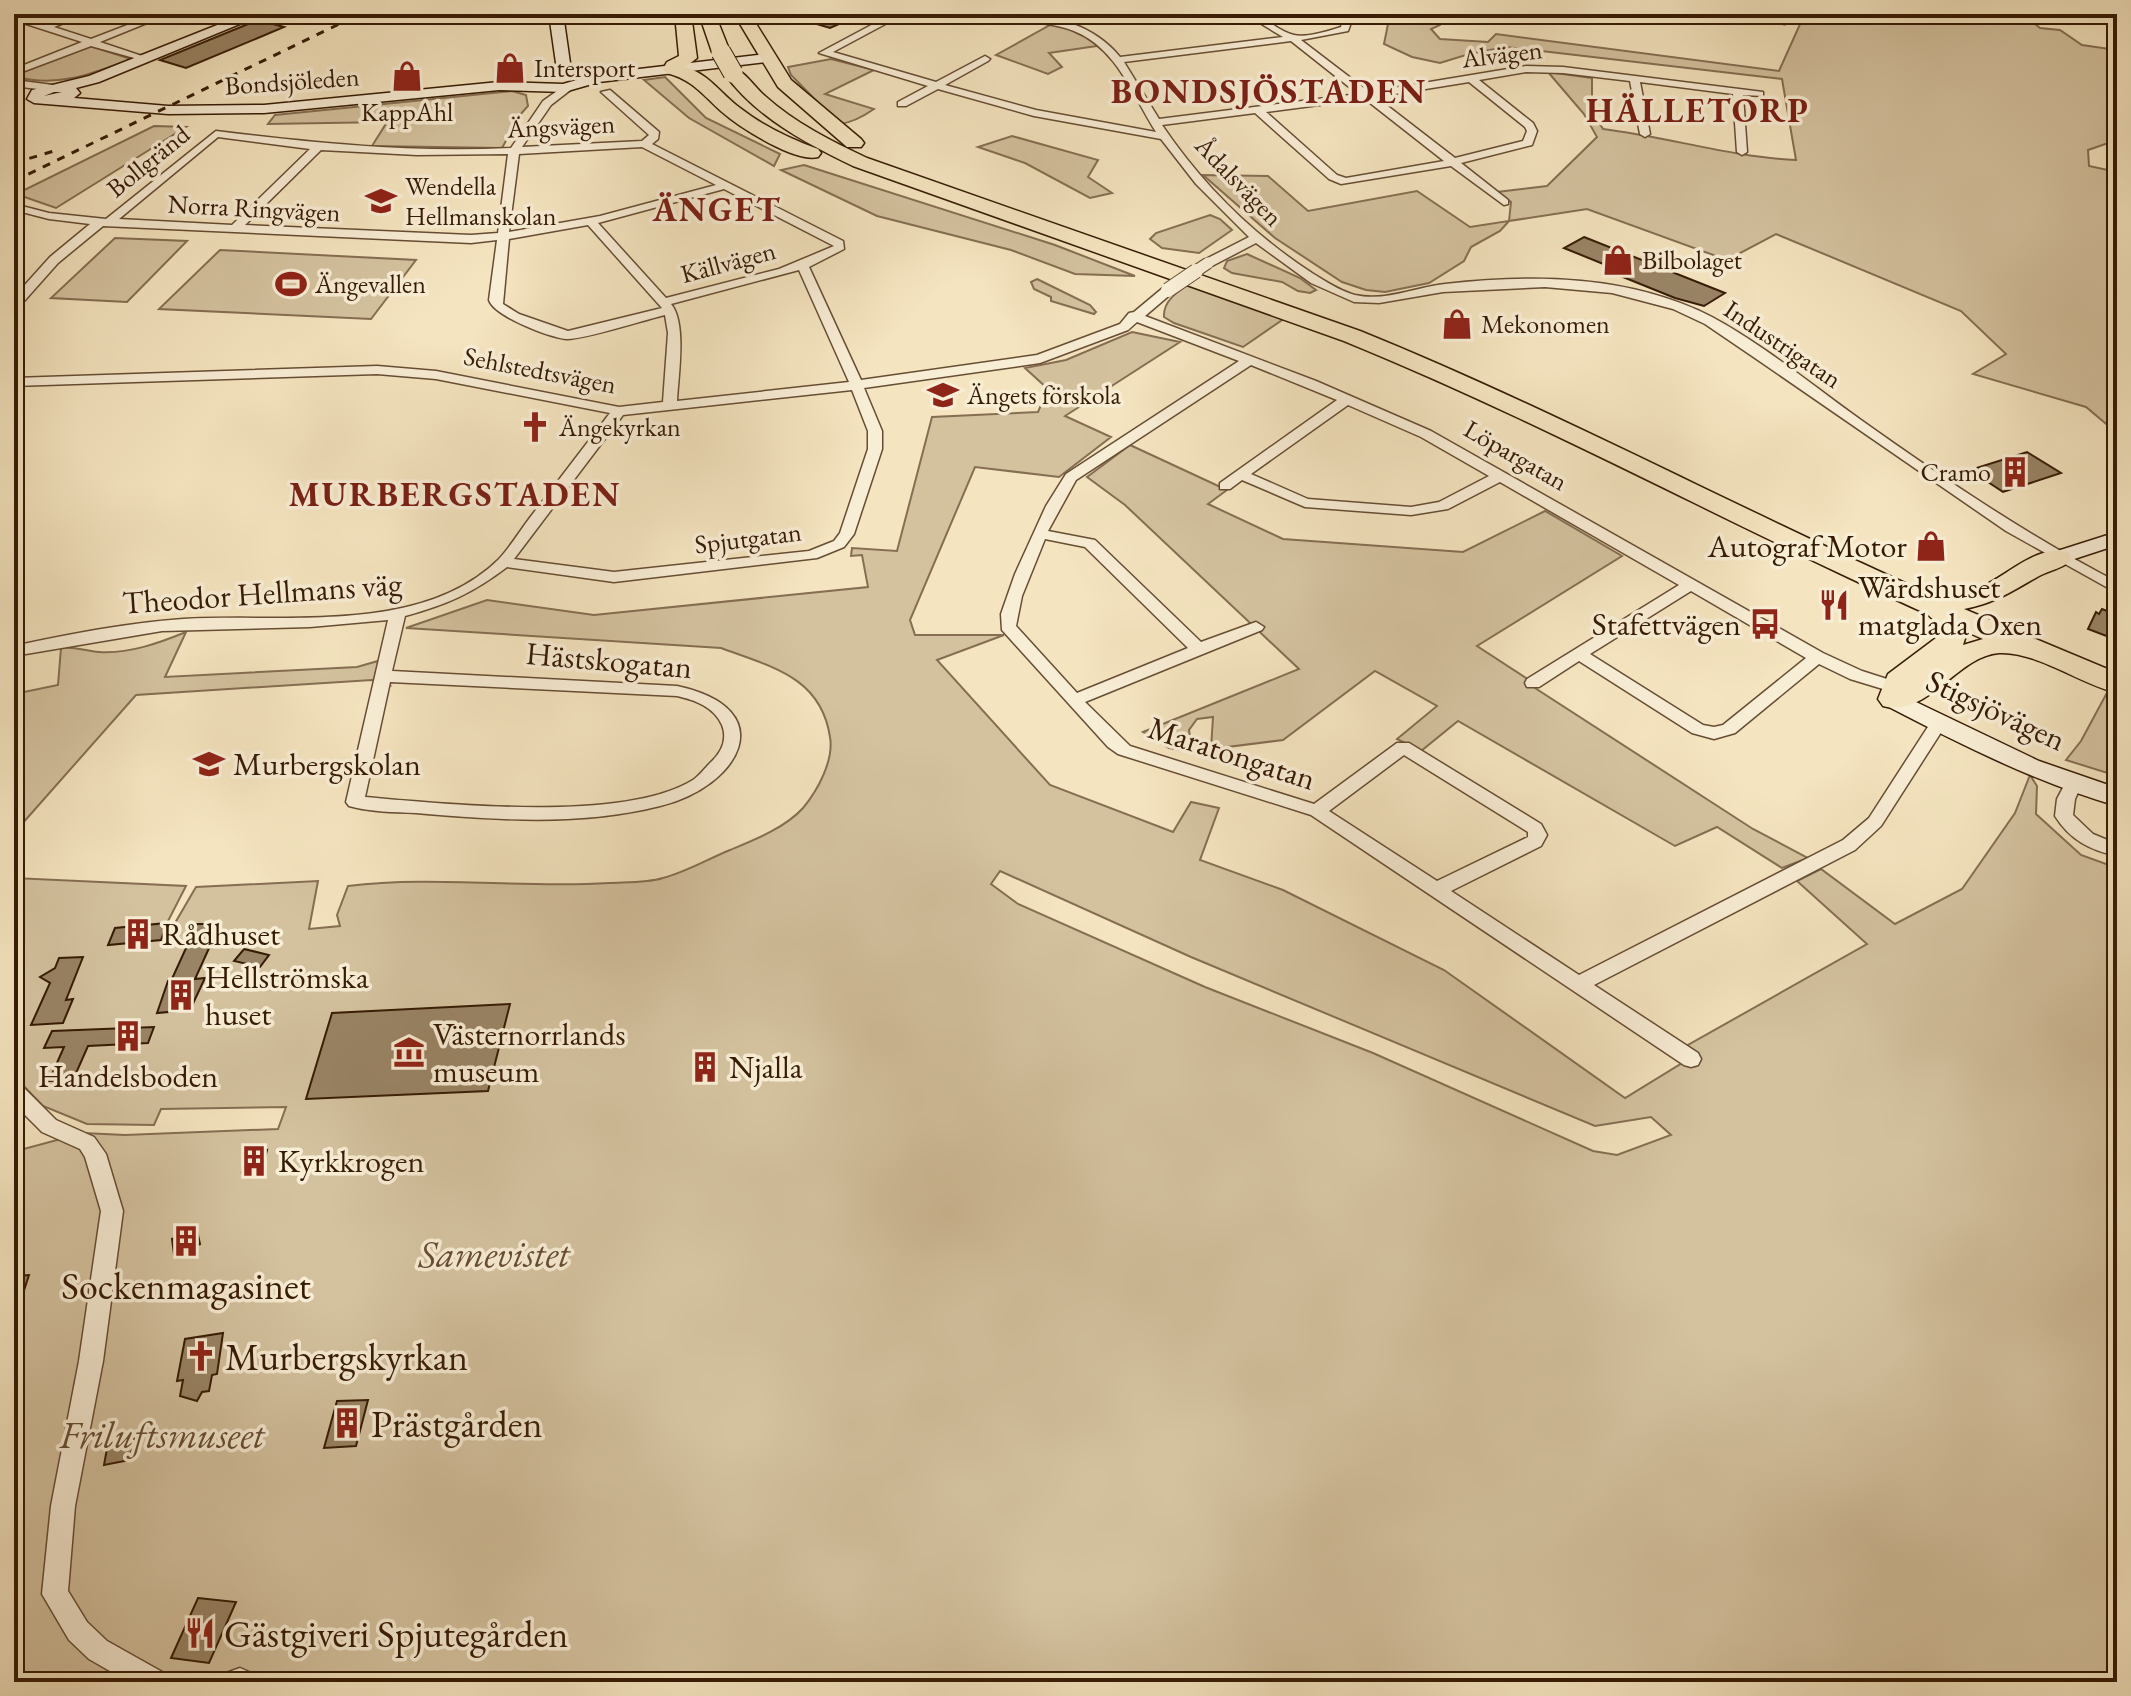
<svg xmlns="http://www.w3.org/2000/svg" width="2131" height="1696" viewBox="0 0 2131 1696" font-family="'EB Garamond',serif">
<rect width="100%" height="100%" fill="#f4e4bf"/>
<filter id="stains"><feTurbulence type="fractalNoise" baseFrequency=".0025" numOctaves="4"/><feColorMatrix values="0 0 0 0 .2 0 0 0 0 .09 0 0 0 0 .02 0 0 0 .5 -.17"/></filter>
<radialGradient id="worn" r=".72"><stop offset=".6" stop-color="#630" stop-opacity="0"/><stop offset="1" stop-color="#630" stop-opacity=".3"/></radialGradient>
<g fill="#d4c29f" stroke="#856e52" stroke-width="2" fill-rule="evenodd">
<path d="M1390 14H1438L1440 25 1431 29 1440 39 1488 42 1496 34 1779 71 1801 22 1790 14H2023L2040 28 2060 30 2082 45 2117 50V140L2088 150 2089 166 2117 172V433L2086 407 1973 374 2006 354 1961 311 1776 234 1727 260 1587 209 1509 221 1500 231 1471 247 1464 261 1429 283 1385 292 1366 290 1342 282 1275 238 1203 175 1268 176 1308 211 1417 191 1470 227 1509 221 1511 202 1497 192 1547 186 1597 137 1584 114 1548 72 1592 78V111L1603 129C1668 137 1731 157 1796 160L1782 79 1506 47 1469 54 1440 63 1412 57 1384 44Z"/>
<polygon points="1050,25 1062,25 1094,40 1097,46 1049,53 1062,67 1048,74 996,55"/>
<path d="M90 46 131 59C93 73 59 88 17 77L20 73Z"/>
<path d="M831 59 874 70 825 94 874 109C864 116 851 123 839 124L791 75 788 67Z"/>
<polygon points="665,77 706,118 780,154 774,166 689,118 644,80"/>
<polygon points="512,91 526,95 528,106 511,125 513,128 502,148 372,146 387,122 268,124 275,115"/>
<polygon points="154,126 186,127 56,208 16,194"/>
<polygon points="1012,136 1098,160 1088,177 1112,193 1090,198 1025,163 978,147"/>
<polygon points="804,165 1055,245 1135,276 1075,274 1011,250 877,216 781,170"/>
<polygon points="1210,215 1220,219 1232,230 1199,253 1162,248 1150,239 1156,233"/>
<polygon points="115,238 187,241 127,302 51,298"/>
<polygon points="220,250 416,260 371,319 159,309"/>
<polygon points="1247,254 1300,278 1316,290 1310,293 1298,291 1282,282 1232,273 1224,268 1227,261"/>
<polygon points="1037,279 1090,305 1096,312 1094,314 1051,301 1051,297 1034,289 1031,282"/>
<path d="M1189 284 1285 318 1243 347 1174 323 1164 317C1163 301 1177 292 1189 284Z"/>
<path d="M1132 332 1180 342 1065 416 1111 437 1059 477 975 467 910 620 915 635H1004L937 660 1050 785 1173 832 1191 802 1219 808 1200 860 1283 890 1444 970 1625 1098 1682 1063 1688 1045 1867 944 1797 881 1821 869 1895 924 1962 889 2015 813 2030 775 2037 786 2036 814 2081 855 2117 868V1682H14V1140L24 1149 83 1133 125 1135 278 1129 286 1107 161 1109 154 1125 87 1124 43 1106 14 1076V878L186 886 167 923H175L196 887 318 881 309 929 340 926 337 915 348 886C434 875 522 889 609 883 626 882 647 883 663 878 686 872 708 859 730 850 754 840 785 828 803 808 818 790 834 760 830 737 821 677 772 667 721 648L406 628 487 600 594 615 868 587 862 555 851 556 852 548 897 551 932 417 1038 412 1048 389 1025 368 1066 360ZM1000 871 1191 957 1595 1126 1651 1117 1671 1135 1617 1155 1593 1151 1373 1053 1205 987 1018 904 991 884Z"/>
<polygon points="1130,445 1227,490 1208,504 1283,539 1463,552 1545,511 1622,556 1477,646 1526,678 1535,688 1753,829 1808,858 1782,868 1717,827 1675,846 1458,721 1421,751 1397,739 1437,706 1375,671 1283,740 1211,749 1213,717 1197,719 1189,730 1191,743 1182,750 1169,748 1143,732 1299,669 1125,505 1087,477"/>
<path d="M186 632 165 677 357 667 385 659 383 674 390 685 372 680 136 695 14 833V694L58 685 61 648C75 646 85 651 99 652 129 654 159 643 186 632Z"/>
<polygon points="2109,689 2117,692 2117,776 2066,760 2081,741"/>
</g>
<g fill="#998465" stroke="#361b04" stroke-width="2">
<polygon points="793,14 862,14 830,28 793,17"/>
<polygon points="262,21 284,27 186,68 160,60 253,22"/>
<polygon points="1584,237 1725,293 1704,306 1675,298 1618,275 1623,272 1564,248"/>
<polygon points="2027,452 2061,473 2003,492 1970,470"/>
<polygon points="2115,595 2117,596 2117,640 2088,629 2096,612 2099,614 2102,609 2107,611"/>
<polygon points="167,923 161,940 108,945 115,928"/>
<polygon points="197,924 220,924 195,979 205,978 190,1010 157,1013 168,981 171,981"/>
<polygon points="244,949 269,955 260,967 234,961"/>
<polygon points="83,957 66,1000 73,999 63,1023 31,1025 50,983 40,977 55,968 59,958"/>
<polygon points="510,1004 488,1091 306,1099 332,1013"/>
<polygon points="154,1027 148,1043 88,1046 73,1080 49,1081 64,1047 44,1048 52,1031"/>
<polygon points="267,1150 262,1170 242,1172 247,1152"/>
<polygon points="197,1230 200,1244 174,1254 172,1239"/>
<polygon points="29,1275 17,1312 14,1312 14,1276"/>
<polygon points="223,1333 217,1374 212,1375 209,1391 202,1392 197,1401 180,1396 183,1380 177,1381 185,1339"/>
<polygon points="368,1400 356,1446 324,1448 337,1401"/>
<polygon points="134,1439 130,1460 104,1465 108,1443"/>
<polygon points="198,1598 236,1602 209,1663 171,1658"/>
</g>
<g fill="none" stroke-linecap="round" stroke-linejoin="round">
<defs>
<g id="street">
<polygon points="14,14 45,24 71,14 85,14 54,27 91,39 156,14 169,14 100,42 145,57 145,61 91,46 14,75 14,69 82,42 14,20"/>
<path d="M892 14H904L833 52 936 82 985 56 990 59 988 61 945 85 1036 110 1156 132C1133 96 1117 48 1074 31 1055 23 1030 24 1013 14 1053 14 1094 25 1120 57L1283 37 1245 14C1265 14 1276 31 1294 35 1306 38 1329 31 1341 27L1344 14H1354L1348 31 1301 40 1369 92 1526 66 1563 67 1763 92V96L1743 95 1747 152 1742 155 1737 152 1733 94 1640 82 1650 134 1645 137 1640 134 1630 81 1563 73 1526 72 1479 80 1533 123 1537 131 1532 145 1461 163 1508 200V204L1504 205 1451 166 1341 184 1329 179 1255 113 1162 125C1202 184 1252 234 1312 273 1325 281 1340 291 1355 295 1385 302 1416 287 1445 284 1534 274 1630 275 1712 317 1764 345 1813 386 1861 420 1944 479 2027 535 2117 582V593L2006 531 1755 358 1705 324 1673 309 1612 293 1545 287 1443 292 1379 303 1354 302 1311 283 1256 243 1212 266H1204V260L1249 237 1196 184 1161 139 1034 116 938 89 906 106H898V102L928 86 819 53ZM1291 41 1358 94 1159 119 1124 62ZM1469 82 1525 127 1527 131 1523 141 1455 158 1376 97ZM1365 99 1444 161 1346 178 1337 175 1266 112Z"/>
<polygon points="1723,14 1751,14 1790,21 1785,24"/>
<polygon points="14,80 53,85 58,88 53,91 14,86"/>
<path d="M564 86 573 88 551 105 522 147 642 141 649 135 601 92 610 90 659 132 658 139 652 144 843 241 844 249 809 267 861 380 1037 355 1120 324 1129 313 1134 312 1164 287H1172V293L1145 316 1316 381 1431 431 1823 653 1862 671 1912 687 1914 691 1912 695 1906 696 1850 679 1819 664 1735 733 1714 739 1692 733 1579 661 1539 687H1527L1525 683 1527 679 1679 585 1500 482 1448 509 1411 515 1305 507 1242 480 1230 489H1220V483L1337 400 1251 365 1076 480 1048 531 1095 540 1201 642 1256 622 1264 627 1262 630 1085 702 1130 746 1314 804 1397 743H1409L1541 824 1547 835 1541 846 1451 891 1579 975 1843 840 1869 818 1933 719H1945L1947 723 1881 826 1855 850 1594 985 1698 1053 1701 1059 1698 1065 1691 1067 1684 1065 1311 815 1118 754 1108 747 1002 630 1001 614 1015 574 1046 506 1066 474 1239 361 1137 322 1128 330 1040 363 864 388 882 431V449L854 534 844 547 817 558 614 582 507 567C473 593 446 605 405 616L392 671 677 686C784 709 739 787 660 806 581 826 496 820 416 813 394 812 370 812 349 806L346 802 388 620 310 627 162 631 14 656V646C70 634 126 623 183 619 282 613 421 636 499 559 511 546 521 529 532 515 558 481 584 447 610 413L436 379 377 374 14 386V378L377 366 436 371 619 407 663 402 668 333 665 315C644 320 583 340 566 339 548 337 494 316 489 300L497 240 471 243 103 226 58 263 18 308 14 309V297L50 257 90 224 49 219 14 210V204L49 213 106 219 216 131C314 143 412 153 511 148L543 101ZM218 137 310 149 232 225 119 219ZM642 147 716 185 600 216 509 232 519 154ZM321 150 417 155 508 154 498 233 471 235 245 225ZM724 189 834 246 779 269 666 298 598 223ZM588 225 662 308 568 331 519 314 503 304 509 239ZM799 270 849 382 677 401C678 376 687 323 671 304ZM852 390 868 431V449L840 533 834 541 809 551 614 572 514 559 623 415ZM1348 405 1421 437 1489 476 1439 502 1411 507 1308 499 1251 474ZM1045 539 1085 547 1188 648 1077 693 1016 626 1022 596ZM1691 591 1806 658 1723 725 1714 727 1703 725 1590 654ZM390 682 677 696C695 700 714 707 722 725 728 740 721 753 710 763 705 768 699 776 693 780 623 823 446 804 365 797ZM1404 755 1528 832V837L1437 881 1329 811Z"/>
<path d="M2073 778 2082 784 2075 799 2073 815 2093 834 2117 844V856C2090 850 2070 840 2055 816L2057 799 2067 780Z"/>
<polygon points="14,1083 21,1085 56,1120 94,1137 106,1154 123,1211 103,1361 75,1506 68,1591 87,1622 107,1641 164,1673 168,1682 129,1682 89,1659 69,1640 42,1594 51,1506 79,1361 101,1211 85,1157 80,1149 42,1132 14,1104"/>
<polygon points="240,1668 249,1672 253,1682 222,1682 226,1673"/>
</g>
<g id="secondary">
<path d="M245 14H264L99 82 76 88 80 93 74 98 168 106 264 105 499 82 563 84 597 74 767 54 774 58 767 62 599 82 564 92 499 90 264 113 168 114 34 103 27 99 32 90 89 76ZM54 92H62L44 96Z"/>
<polygon points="549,14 563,14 570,63 576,73 574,76 564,76 556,63"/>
<polygon points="2117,532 2117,545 2059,564 2048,558 2051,553"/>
<path d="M1893 691 2039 761 2117 788V806C2035 782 1960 744 1885 705L1881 699 1885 693Z"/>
</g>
<g id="highway">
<path d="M675 14H691L697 58 685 67C709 74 721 94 740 108 763 126 790 139 818 149L821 153 818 157C795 163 739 127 722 112 703 95 692 79 666 73L663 69 667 62 679 56Z"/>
<polygon points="699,14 715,14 730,52 727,56 721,57 712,52"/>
<polygon points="734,14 750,14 791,80 861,139 864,143 861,147 847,147 778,87"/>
<path d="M733 68C745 71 755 88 765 96 795 123 831 141 867 158L1360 331C1555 410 1740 510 1932 595 1945 592 1957 595 1970 591 2002 583 2033 543 2068 552L2072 558C2066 568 2050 570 2039 576 2014 590 1994 604 1964 609L2117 673V693C2080 684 2036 651 1999 653 1957 656 1928 718 1883 706L1878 699 1888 674 1940 635 1936 622 1927 614C1732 526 1543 422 1344 341L853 166C805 143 756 117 724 73ZM1967 632 1983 639 1963 645Z"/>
</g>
</defs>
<use href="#street" stroke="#664d33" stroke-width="3"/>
<use href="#secondary" stroke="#361b04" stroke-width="3"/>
<use href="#highway" stroke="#361b04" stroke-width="3"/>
<use href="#street" fill="#f8edd5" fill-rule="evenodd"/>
<use href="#secondary" fill="#f8edd5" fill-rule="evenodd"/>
<use href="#highway" fill="#f4e4bf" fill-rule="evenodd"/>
<g stroke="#361b04" stroke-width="3" stroke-dasharray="8 8" stroke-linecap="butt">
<polyline points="14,163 54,151"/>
<polyline points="14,181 360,14"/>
</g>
<defs>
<polyline id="street-bridge-far1" points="1193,273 1208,263"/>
<polyline id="street-bridge" points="1168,290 1196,271"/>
<polyline id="highway-bridge" points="721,52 733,73"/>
</defs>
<use href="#street-bridge-far1" stroke="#664d33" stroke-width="13" stroke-linecap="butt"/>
<use href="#street-bridge" stroke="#664d33" stroke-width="16" stroke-linecap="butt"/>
<use href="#highway-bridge" stroke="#361b04" stroke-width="21" stroke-linecap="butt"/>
<use href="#street-bridge-far1" stroke="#f8edd5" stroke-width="11"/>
<use href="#street-bridge" stroke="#f8edd5" stroke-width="14"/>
<use href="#highway-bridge" stroke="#f4e4bf" stroke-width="19"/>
</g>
<defs>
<symbol id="shop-bare" viewBox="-9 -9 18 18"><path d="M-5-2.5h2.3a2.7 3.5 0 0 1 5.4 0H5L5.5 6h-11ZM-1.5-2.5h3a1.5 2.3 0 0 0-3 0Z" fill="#8f2418" stroke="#f8edd5" stroke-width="2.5" paint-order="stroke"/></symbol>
<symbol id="school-bare" viewBox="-9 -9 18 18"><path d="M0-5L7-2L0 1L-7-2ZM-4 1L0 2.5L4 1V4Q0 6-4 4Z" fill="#8f2418" stroke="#f8edd5" stroke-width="2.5" paint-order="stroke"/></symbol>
<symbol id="stadium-bare" viewBox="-9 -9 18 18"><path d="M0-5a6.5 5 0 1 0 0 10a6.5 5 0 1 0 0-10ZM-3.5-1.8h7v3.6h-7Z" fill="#8f2418" stroke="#f8edd5" stroke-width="2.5" paint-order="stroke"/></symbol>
<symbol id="church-bare" viewBox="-9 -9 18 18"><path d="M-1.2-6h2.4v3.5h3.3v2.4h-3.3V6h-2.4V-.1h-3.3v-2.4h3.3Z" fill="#8f2418" stroke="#f8edd5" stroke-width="2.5" paint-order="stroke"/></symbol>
<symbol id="building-bare" viewBox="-9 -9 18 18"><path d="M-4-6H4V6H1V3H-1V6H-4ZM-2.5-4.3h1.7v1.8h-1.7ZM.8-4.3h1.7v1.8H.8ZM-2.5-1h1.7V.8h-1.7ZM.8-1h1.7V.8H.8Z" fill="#8f2418" stroke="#f8edd5" stroke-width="2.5" paint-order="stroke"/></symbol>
<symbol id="restaurant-bare" viewBox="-9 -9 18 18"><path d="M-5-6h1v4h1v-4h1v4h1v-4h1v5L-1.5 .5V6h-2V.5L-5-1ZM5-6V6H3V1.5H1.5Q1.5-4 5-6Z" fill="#8f2418" stroke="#f8edd5" stroke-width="2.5" paint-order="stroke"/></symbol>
<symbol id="bus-bare" viewBox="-9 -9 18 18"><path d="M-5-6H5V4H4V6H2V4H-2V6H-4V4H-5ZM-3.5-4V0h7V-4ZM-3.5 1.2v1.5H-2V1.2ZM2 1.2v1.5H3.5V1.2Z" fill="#8f2418" stroke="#f8edd5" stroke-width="2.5" paint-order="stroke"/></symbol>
<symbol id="museum-bare" viewBox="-9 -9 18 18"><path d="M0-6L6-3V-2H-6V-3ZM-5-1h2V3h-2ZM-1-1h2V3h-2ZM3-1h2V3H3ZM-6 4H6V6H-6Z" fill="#8f2418" stroke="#f8edd5" stroke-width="2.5" paint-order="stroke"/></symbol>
</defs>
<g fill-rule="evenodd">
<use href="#shop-bare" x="488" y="46" width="44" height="44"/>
<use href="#shop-bare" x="385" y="54" width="44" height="44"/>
<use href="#school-bare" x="359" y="179" width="44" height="44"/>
<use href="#shop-bare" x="1596" y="238" width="44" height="44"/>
<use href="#stadium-bare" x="269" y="262" width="44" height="44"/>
<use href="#shop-bare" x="1435" y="302" width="44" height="44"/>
<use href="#school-bare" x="921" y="373" width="44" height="44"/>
<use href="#church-bare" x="513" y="405" width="44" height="44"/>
<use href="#building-bare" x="1993" y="450" width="44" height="44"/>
<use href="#shop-bare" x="1909" y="524" width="44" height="44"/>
<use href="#restaurant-bare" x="1812" y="583" width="44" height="44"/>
<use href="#bus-bare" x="1743" y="602" width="44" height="44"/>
<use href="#school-bare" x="187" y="742" width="44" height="44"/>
<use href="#building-bare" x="116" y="912" width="44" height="44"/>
<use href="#building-bare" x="159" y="973" width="44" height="44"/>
<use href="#building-bare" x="106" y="1014" width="44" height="44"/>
<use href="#museum-bare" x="387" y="1030" width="44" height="44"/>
<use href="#building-bare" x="683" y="1045" width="44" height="44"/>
<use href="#building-bare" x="232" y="1139" width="44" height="44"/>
<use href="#building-bare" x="164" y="1219" width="44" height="44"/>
<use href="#church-bare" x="179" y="1334" width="44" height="44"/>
<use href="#building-bare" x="325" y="1401" width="44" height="44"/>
<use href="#restaurant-bare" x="178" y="1611" width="44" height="44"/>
</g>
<g text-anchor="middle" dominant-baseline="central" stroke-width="7" stroke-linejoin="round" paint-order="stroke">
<g font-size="26" fill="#361b04" stroke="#f8edd5">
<text transform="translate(1502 54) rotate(-7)">Alvägen</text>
<text transform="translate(292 81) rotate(-4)">Bondsjöleden</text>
<text transform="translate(561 126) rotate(-3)">Ängsvägen</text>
<text transform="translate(148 161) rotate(-39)">Bollgränd</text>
<text transform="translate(1239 181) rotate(46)">Ådalsvägen</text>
<text transform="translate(254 208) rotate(3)">Norra Ringvägen</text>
<text transform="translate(728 262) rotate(-15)">Källvägen</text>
<text transform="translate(1783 344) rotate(34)">Industrigatan</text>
<text transform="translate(540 370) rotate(11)">Sehlstedtsvägen</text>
<text transform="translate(1516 455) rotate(30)">Löpargatan</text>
<text transform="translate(748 538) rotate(-7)">Spjutgatan</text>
</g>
<g font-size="26" fill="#361b04" stroke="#f8edd5" text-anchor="start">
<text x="534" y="68">Intersport</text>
<text x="407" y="112" text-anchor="middle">KappAhl</text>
<text x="405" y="186">Wendella<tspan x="405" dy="30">Hellmanskolan</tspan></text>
<text x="1642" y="260">Bilbolaget</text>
<text x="315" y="284">Ängevallen</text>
<text x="1481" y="324">Mekonomen</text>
<text x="967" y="395">Ängets förskola</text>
<text x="559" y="427">Ängekyrkan</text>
<text x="1991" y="472" text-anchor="end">Cramo</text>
</g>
<g font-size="32" fill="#361b04" stroke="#f8edd5" text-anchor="start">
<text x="1907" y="546" text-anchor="end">Autograf Motor</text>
<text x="1858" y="587">Wärdshuset<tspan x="1858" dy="37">matglada Oxen</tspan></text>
<text x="1741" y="624" text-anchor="end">Stafettvägen</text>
<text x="233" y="764">Murbergskolan</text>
<text x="162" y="934">Rådhuset</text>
<text x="205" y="977">Hellströmska<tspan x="205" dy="37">huset</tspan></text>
<text x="433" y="1034">Västernorrlands<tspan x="433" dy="37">museum</tspan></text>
<text x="729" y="1067">Njalla</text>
<text x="128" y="1076" text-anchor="middle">Handelsboden</text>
<text x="278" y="1161">Kyrkkrogen</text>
</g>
<g font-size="32" fill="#361b04" stroke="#f8edd5">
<text transform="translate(262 593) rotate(-4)">Theodor Hellmans väg</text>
<text transform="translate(609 660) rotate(5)">Hästskogatan</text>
<text transform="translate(1996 710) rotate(25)">Stigsjövägen</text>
<text transform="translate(1232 753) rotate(18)">Maratongatan</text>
</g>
<g font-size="34" font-weight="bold" letter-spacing="2" fill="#7a1f14" stroke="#f8edd5">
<text x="1269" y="91">BONDSJÖSTADEN</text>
<text x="1698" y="110">HÄLLETORP</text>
<text x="717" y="209">ÄNGET</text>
<text x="455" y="494">MURBERGSTADEN</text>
</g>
<g font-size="38" font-style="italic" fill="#654d32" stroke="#f8edd5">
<text x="494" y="1253">Samevistet</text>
<text x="162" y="1434">Friluftsmuseet</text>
</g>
<g font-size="38" fill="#361b04" stroke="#f8edd5" text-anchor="start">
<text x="186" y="1285" text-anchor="middle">Sockenmagasinet</text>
<text x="225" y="1356">Murbergskyrkan</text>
<text x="371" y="1423">Prästgården</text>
<text x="224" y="1633">Gästgiveri Spjutegården</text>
</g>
</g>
<rect width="2131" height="1696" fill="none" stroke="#f4e4bf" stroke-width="48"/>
<rect x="16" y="16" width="2099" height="1664" fill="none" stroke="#361b04" stroke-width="4"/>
<rect x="24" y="24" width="2083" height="1648" fill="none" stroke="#361b04" stroke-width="2"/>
<rect width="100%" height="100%" filter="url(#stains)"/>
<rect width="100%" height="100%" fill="url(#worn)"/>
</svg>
